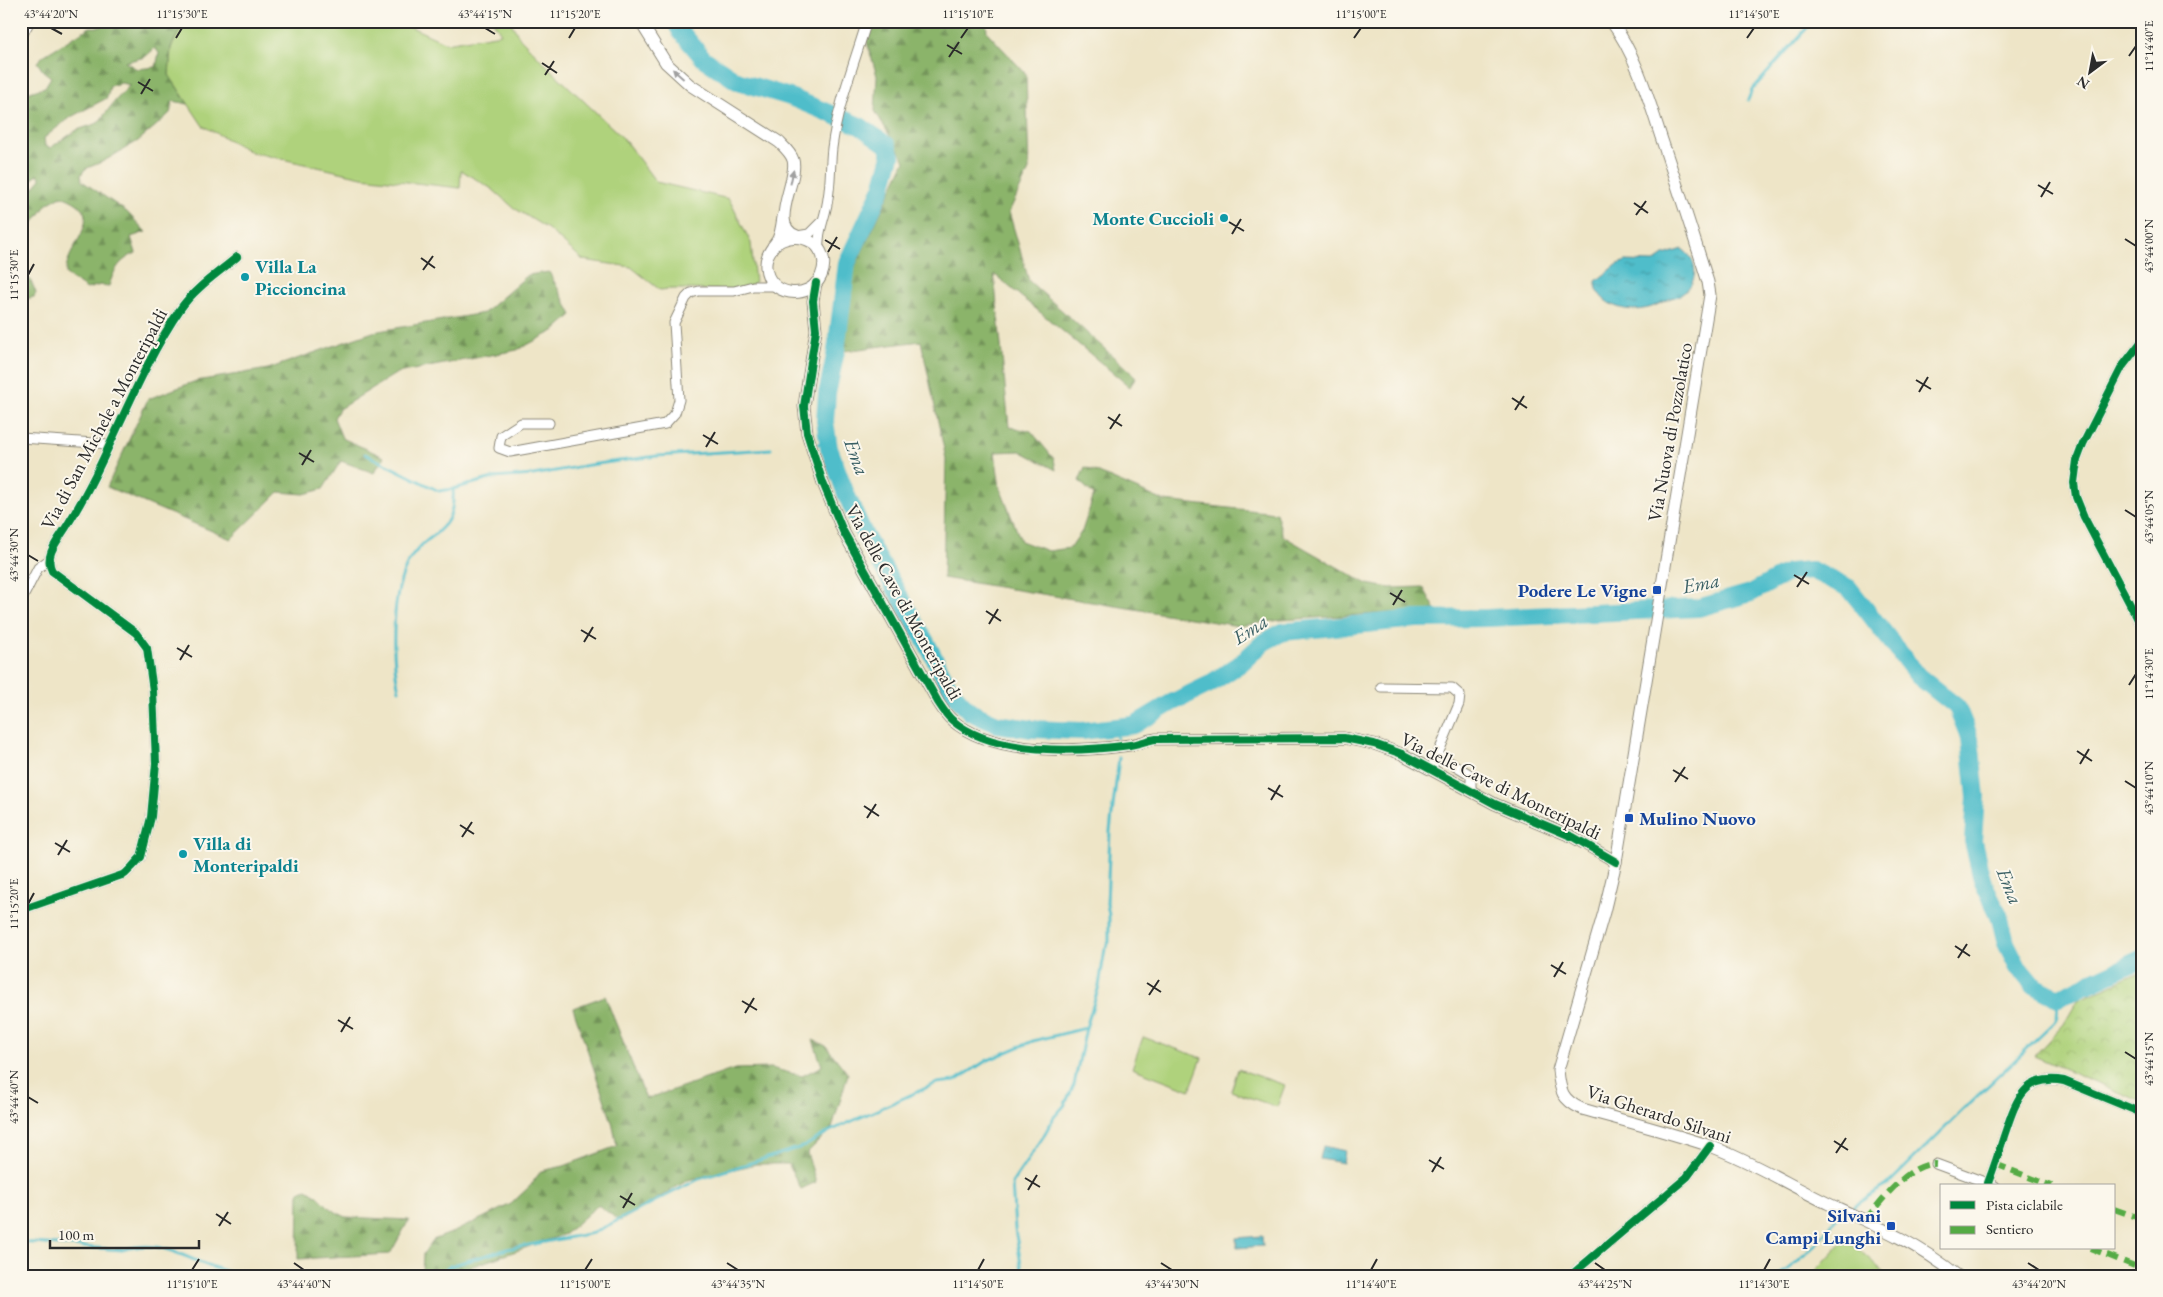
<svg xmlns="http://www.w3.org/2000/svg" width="2163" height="1297" viewBox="0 0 2163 1297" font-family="'EB Garamond',serif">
<defs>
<pattern id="forest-firs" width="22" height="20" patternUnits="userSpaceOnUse" patternTransform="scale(1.25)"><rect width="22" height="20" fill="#8bb46b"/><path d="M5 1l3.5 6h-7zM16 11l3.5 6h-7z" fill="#729358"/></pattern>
<pattern id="park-crowns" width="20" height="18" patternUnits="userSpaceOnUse" patternTransform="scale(1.25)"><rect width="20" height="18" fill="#afd27b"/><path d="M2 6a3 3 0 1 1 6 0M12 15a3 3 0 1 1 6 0" fill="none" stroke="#97b46a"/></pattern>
<pattern id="water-ripples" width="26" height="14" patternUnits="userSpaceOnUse" patternTransform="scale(1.25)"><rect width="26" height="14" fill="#50bdca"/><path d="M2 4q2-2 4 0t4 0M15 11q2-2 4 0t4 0" fill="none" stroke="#439aa4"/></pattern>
</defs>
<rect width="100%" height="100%" fill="#fbf7ec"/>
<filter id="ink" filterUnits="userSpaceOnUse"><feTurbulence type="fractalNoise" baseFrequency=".02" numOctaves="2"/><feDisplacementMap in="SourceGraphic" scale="10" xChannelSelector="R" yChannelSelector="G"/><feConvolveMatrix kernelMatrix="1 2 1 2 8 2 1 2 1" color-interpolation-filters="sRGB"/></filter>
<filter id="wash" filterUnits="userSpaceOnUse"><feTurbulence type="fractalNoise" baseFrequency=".0096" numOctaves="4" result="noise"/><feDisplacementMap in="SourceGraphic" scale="20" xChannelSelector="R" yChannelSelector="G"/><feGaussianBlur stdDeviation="1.12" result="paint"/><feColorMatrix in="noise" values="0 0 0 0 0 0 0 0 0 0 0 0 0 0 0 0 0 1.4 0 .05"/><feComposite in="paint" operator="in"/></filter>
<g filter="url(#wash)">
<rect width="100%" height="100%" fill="#eee5c7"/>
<g fill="#afd27b" stroke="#6d7e53">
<path d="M185 21H398L446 43 501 34 493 21H510L520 38 552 71 623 138 656 182 729 199 751 243 755 283C729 296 690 286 660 290L631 267 583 260 548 229 514 208 492 189 461 170 460 188 362 177 251 152 203 126 169 75 171 48Z"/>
<polygon points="1143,1037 1202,1058 1190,1090 1132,1068"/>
<polygon points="1238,1069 1285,1085 1277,1107 1231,1091"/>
<polygon points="1846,1238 1888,1276 1811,1276"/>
</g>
<g fill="url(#forest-firs)" stroke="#5b704b" fill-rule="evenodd">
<path d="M106 21H185L171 47 169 75 188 104 173 101 170 113 158 124 138 141 104 161 85 169 81 175 82 181 127 212 146 232 131 237 136 253C120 260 114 269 109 286L100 285 87 289 73 280 66 274C64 245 114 214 61 196L47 204 21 240V202L41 179 38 174 27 185 21 187V98L30 92 45 87 51 77 43 71 37 62 43 56 90 27H101ZM155 48 159 53 156 67 137 69 125 62 145 57ZM122 83 130 85 115 101 98 123 77 130 50 148 45 146 44 138 69 118 107 98 110 86Z"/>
<polygon points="874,21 986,21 987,32 1026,74 1029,170 1009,212 1029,281 1136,377 1130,387 994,274 1009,427 1031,431 1054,459 1056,470 1020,451 995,452 1000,488 1021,541 1048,551 1070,548 1082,531 1094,495 1079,481 1085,467 1164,501 1276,513 1283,536 1367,584 1390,588 1423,587 1436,610 1281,620 1239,626 943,578 946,459 921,341 844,351 850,277 905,161 875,111 877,76 866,39"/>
<polygon points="21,270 32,283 36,293 34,297 26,299 21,297"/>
<polygon points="549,272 572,315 554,331 517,350 397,373 339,409 334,418 342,438 384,457 374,473 341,461 323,489 304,494 279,492 231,539 107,487 148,399 196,381 268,369 373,332 484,313 528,275"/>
<polygon points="605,996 646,1099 735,1069 771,1068 802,1076 822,1066 813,1040 826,1046 848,1074 832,1128 807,1153 816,1182 801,1189 788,1164 756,1164 688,1180 620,1221 598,1205 565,1234 444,1276 422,1272 423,1254 433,1240 456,1231 511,1204 530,1186 541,1171 564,1166 617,1146 612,1122 573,1008"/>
<polygon points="307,1189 318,1196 332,1210 346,1217 409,1220 390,1254 298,1259 299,1192"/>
</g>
<polygon fill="url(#park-crowns)" stroke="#6d7e53" points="2142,971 2142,1102 2034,1056 2064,1024 2078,1000"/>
<g fill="url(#water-ripples)" stroke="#3e747a">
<path d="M1682 249C1699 260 1699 282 1682 294 1679 296 1675 297 1671 298 1662 302 1653 308 1643 309 1624 313 1595 303 1596 281L1618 264 1626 261 1654 262 1664 255Z"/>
<polygon points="1323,1146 1345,1151 1343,1163 1320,1159"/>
<polygon points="1262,1236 1263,1246 1237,1248 1236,1238"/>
</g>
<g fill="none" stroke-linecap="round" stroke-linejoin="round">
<g stroke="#50bdca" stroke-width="3">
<polyline points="1748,100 1752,90 1813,21"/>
<polyline points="818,444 828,443"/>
<polyline points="365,454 439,491 453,489 493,478 533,475 589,465 657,456 771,449"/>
<polyline points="1668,610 1670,601"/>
<path d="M399 690C391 657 391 591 409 561 427 530 456 536 453 489"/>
<polyline points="1115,727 1117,738"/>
<polyline points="1853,1207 1887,1185 1972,1101 2053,1024 2057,1020 2058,998"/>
<path d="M21 1242 122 1250C157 1240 174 1252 204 1264 217 1269 229 1272 242 1276"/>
<polyline points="346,1276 438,1274 450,1266 507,1249 593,1233 699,1179 805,1146 830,1131 937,1083 955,1081 986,1061 1033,1041 1086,1028"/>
<polyline points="1023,1276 1015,1229 1012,1183 1043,1137 1054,1117 1064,1106 1074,1085 1086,1028 1099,986 1105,949 1109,942 1109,915 1107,904 1110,831 1119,758"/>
<path d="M1778 1276C1802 1260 1820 1243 1836 1218"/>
</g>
<polyline stroke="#50bdca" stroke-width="18" points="675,21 681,32 704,59 737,81 790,97 860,126 887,145 891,156 882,188 847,263 836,351 827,394 825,421 829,448 846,494 865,536 926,642 951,691 970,712 997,724 1032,729 1082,731 1134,725 1171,703 1208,685 1240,664 1264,642 1283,632 1416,619 1488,618 1698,608 1751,593 1789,572 1811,570 1849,588 1918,676 1957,707 1970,739 1976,797 1973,841 1982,880 1999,915 2006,943 2018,967 2033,985 2058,998 2142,959"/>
</g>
</g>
<g filter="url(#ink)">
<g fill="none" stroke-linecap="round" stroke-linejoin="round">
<defs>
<g id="street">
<polyline points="21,37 30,21"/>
<polyline points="797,236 809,234 821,222"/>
<path d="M819 251C817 231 826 217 828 198 831 182 830 165 832 148 837 107 855 61 867 21"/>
<polyline points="2142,341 2122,367 2083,444 2077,460 2074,483 2076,497 2084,517 2142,627"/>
<polyline points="549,423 521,423 501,436 499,448 510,452 665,424 675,413 679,400 674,323 686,298 691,293 699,291 734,291 753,286 776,286"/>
<polyline points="21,438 109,444"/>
<polyline points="21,601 38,568 49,560"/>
<polyline points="1381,687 1452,688 1460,695 1459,704 1432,768"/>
<polyline points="1438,755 1471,775 1471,791"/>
<path d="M21 910 125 874 132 867 141 857 151 817 156 763 153 691 147 648 136 633 52 571C43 555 60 538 68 524 111 455 135 375 181 308 195 288 218 273 237 257"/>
<polyline points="1936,1164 1995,1186"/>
<path d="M1988 1183C1994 1167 1999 1152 2004 1136 2015 1104 2022 1073 2064 1081L2142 1113"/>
<polyline points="1570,1276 1687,1177 1710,1146"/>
</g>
<g id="secondary">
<path d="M640 21 666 63 690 85 779 142C784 147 791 153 793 160 799 180 767 226 797 236"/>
<path d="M1611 21C1636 55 1648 97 1661 137 1677 185 1693 234 1708 282L1710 295 1616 862 1604 912 1558 1070C1560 1091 1562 1100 1582 1109 1625 1121 1668 1132 1710 1146 1751 1161 1789 1185 1829 1204 1875 1225 1919 1244 1958 1276"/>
<path d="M773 246C798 225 834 246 821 276 809 302 768 296 766 267 765 255 772 249 778 239 781 233 782 224 783 217"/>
<path d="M816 283 813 301 816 330 804 406 807 433 823 483 843 531 938 702C942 708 946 715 952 720 993 756 1080 752 1130 745 1139 744 1147 740 1156 739L1344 738 1374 744 1402 754 1495 804 1573 837 1616 862"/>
</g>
</defs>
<use href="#street" stroke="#8c8879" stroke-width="11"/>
<use href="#secondary" stroke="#8c8879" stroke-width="13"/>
<use href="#street" stroke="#fff" stroke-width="9"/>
<use href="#secondary" stroke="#fff" stroke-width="11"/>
<g stroke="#54ab44" stroke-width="6" stroke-dasharray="12 6" stroke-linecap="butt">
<polyline points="1995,1164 2052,1186"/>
<polyline points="2114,1209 2142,1219"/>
<path d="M1865 1220C1881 1202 1909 1162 1936 1164"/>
<polyline points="2090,1248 2142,1269"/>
</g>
<defs>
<g id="cycleway">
<path d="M816 283 813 301 816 330 804 406 807 433 823 483 843 531 938 702C942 708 946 715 952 720 993 756 1080 752 1130 745 1139 744 1147 740 1156 739L1344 738 1374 744 1402 754 1495 804 1573 837 1616 862"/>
<polyline points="2142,341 2122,367 2083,444 2077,460 2074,483 2076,497 2084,517 2142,627"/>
<path d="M21 910 125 874 132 867 141 857 151 817 156 763 153 691 147 648 136 633 52 571C43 555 60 538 68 524 111 455 135 375 181 308 195 288 218 273 237 257"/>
<path d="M1988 1183C1994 1167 1999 1152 2004 1136 2015 1104 2022 1073 2064 1081L2142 1113"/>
<polyline points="1570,1276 1687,1177 1710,1146"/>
</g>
</defs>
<use href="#cycleway" stroke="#fbf7ec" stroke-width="11"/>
<use href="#cycleway" stroke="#00873e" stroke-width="8"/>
</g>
<defs><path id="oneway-solid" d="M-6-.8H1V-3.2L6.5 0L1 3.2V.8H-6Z" transform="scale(1.25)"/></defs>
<g fill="#a0a0a0">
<use href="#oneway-solid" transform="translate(678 74) rotate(-138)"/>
<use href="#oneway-solid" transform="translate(792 177) rotate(-78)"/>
</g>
</g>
<path fill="none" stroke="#2b2b2b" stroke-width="2" d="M51 28 62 34M485 28 495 34M176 38 182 28M569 38 575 28M961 38 968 28M1354 38 1361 28M1747 38 1754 28M947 45 962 54M2129 56 2136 46M949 57 959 42M542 63 557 73M545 75 554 61M138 82 153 91M141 94 150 79M2038 185 2053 194M2041 197 2050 182M1634 203 1648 213M1636 215 1646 201M1229 222 1244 231M1232 234 1241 219M2125 239 2136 246M825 240 840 249M828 252 837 237M421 258 435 268M423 270 433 256M28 275 34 264M1916 380 1931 389M1919 392 1928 377M1512 398 1527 408M1515 410 1524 396M1108 417 1122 426M1110 429 1120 414M703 435 718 444M706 447 715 432M299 453 314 462M302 465 311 450M2125 510 2136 517M28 555 38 561M1794 575 1809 584M1797 587 1807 572M1390 593 1405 602M1393 605 1402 590M986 611 1001 621M989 624 998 609M581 630 596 639M584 642 593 627M177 648 192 657M180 660 189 645M2129 685 2136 674M2077 751 2092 761M2080 764 2089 749M1673 770 1688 779M2125 781 2136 788M1675 782 1685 767M1268 788 1283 797M1271 800 1280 785M864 806 879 816M867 818 876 804M460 825 474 834M462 837 472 822M55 843 70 852M58 855 67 840M28 904 34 893M1955 946 1970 956M1958 958 1967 944M1551 965 1566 974M1554 977 1563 962M1147 983 1161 992M1149 995 1159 980M742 1001 757 1010M745 1013 754 998M338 1020 353 1029M341 1032 350 1017M2125 1052 2136 1059M28 1097 38 1103M1834 1141 1848 1150M1836 1153 1846 1138M1429 1160 1444 1169M1432 1172 1441 1157M1025 1178 1040 1187M1028 1190 1037 1175M620 1196 635 1205M623 1208 632 1193M216 1214 231 1224M219 1226 228 1212M294 1263 304 1270M727 1263 738 1270M1161 1263 1172 1270M1595 1263 1605 1270M2028 1263 2039 1270M192 1270 199 1259M585 1270 592 1259M978 1270 984 1259M1371 1270 1377 1259M1764 1270 1770 1259"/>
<g fill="#0f9aa8" stroke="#fbf7ec" stroke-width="2">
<circle cx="1224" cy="218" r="5"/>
<circle cx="245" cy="277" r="5"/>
<circle cx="183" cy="854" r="5"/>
</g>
<g fill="#1a4fb4" stroke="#fbf7ec" stroke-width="2">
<rect x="1652" y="585" width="10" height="10" rx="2.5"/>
<rect x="1624" y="813" width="10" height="10" rx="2.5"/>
<rect x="1886" y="1221" width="10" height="10" rx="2.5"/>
</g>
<g text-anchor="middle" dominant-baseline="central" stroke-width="4" stroke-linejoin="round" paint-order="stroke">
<g font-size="19" font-weight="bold" fill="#0d838f" stroke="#fbf7ec" text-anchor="start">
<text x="1214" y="218" text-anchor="end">Monte Cuccioli</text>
<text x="255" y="266">Villa La<tspan x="255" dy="22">Piccioncina</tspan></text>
<text x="193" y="843">Villa di<tspan x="193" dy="22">Monteripaldi</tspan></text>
</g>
<g font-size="19" fill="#2b2b2b" stroke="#fbf7ec">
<text transform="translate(104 419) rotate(-62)">Via di San Michele a Monteripaldi</text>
<text transform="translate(1670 432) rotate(-80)">Via Nuova di Pozzolatico</text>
<text transform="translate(904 602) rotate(61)">Via delle Cave di Monteripaldi</text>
<text transform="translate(1501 786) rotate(26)">Via delle Cave di Monteripaldi</text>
<text transform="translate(1659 1114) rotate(18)">Via Gherardo Silvani</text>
</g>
<g font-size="19" font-weight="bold" fill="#164399" stroke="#fbf7ec" text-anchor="end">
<text x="1647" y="590">Podere Le Vigne</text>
<text x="1639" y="818" text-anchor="start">Mulino Nuovo</text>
<text x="1881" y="1215">Silvani<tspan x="1881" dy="22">Campi Lunghi</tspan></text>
</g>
<g font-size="20" font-style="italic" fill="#385e63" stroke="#fbf7ec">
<text transform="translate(857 457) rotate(70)">Ema</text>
<text transform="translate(1701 583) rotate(-11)">Ema</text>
<text transform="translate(1250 629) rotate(-33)">Ema</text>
<text transform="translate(2010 886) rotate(68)">Ema</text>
</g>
</g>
<rect width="2163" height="1297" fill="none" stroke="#fbf7ec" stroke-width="55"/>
<rect x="1940" y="1184" width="175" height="65" fill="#fbf7ec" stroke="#a8a59f"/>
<rect x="1950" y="1201" width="25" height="8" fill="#00873e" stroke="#a8a59f"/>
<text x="1986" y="1210" font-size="15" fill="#2b2b2b">Pista ciclabile</text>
<rect x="1950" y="1226" width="25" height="8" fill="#54ab44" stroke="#a8a59f"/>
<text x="1986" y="1234" font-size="15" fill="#2b2b2b">Sentiero</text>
<g transform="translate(2090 72) rotate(212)" stroke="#fbf7ec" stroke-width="4" paint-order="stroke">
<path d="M0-4L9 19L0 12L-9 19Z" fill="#2b2b2b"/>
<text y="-8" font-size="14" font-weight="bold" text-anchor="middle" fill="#2b2b2b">N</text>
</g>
<path d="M50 1240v8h149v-8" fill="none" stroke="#2b2b2b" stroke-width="2.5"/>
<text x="58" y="1240" font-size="15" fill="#2b2b2b" stroke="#fbf7ec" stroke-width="4" paint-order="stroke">100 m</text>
<rect x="28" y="28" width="2108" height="1242" fill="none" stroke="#2b2b2b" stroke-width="2"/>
<g font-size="12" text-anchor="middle" fill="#2b2b2b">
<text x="51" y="18">43°44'20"N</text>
<text x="182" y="18">11°15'30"E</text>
<text x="485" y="18">43°44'15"N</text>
<text x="575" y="18">11°15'20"E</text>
<text x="968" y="18">11°15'10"E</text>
<text x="1361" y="18">11°15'00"E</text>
<text x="1754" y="18">11°14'50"E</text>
<text transform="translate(2149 46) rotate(-90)" y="4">11°14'40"E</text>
<text transform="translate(2149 246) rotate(-90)" y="4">43°44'00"N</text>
<text transform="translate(14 275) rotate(-90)" y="4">11°15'30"E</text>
<text transform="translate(2149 517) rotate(-90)" y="4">43°44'05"N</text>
<text transform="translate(14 555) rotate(-90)" y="4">43°44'30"N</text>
<text transform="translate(2149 674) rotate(-90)" y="4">11°14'30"E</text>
<text transform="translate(2149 788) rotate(-90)" y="4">43°44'10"N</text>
<text transform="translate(14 904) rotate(-90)" y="4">11°15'20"E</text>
<text transform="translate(2149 1059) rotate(-90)" y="4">43°44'15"N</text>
<text transform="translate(14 1097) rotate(-90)" y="4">43°44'40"N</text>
<text x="192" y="1288">11°15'10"E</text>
<text x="304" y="1288">43°44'40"N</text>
<text x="585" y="1288">11°15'00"E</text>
<text x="738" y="1288">43°44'35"N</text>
<text x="978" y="1288">11°14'50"E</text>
<text x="1172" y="1288">43°44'30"N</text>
<text x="1371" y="1288">11°14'40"E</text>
<text x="1605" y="1288">43°44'25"N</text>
<text x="1764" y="1288">11°14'30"E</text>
<text x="2039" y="1288">43°44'20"N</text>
</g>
</svg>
